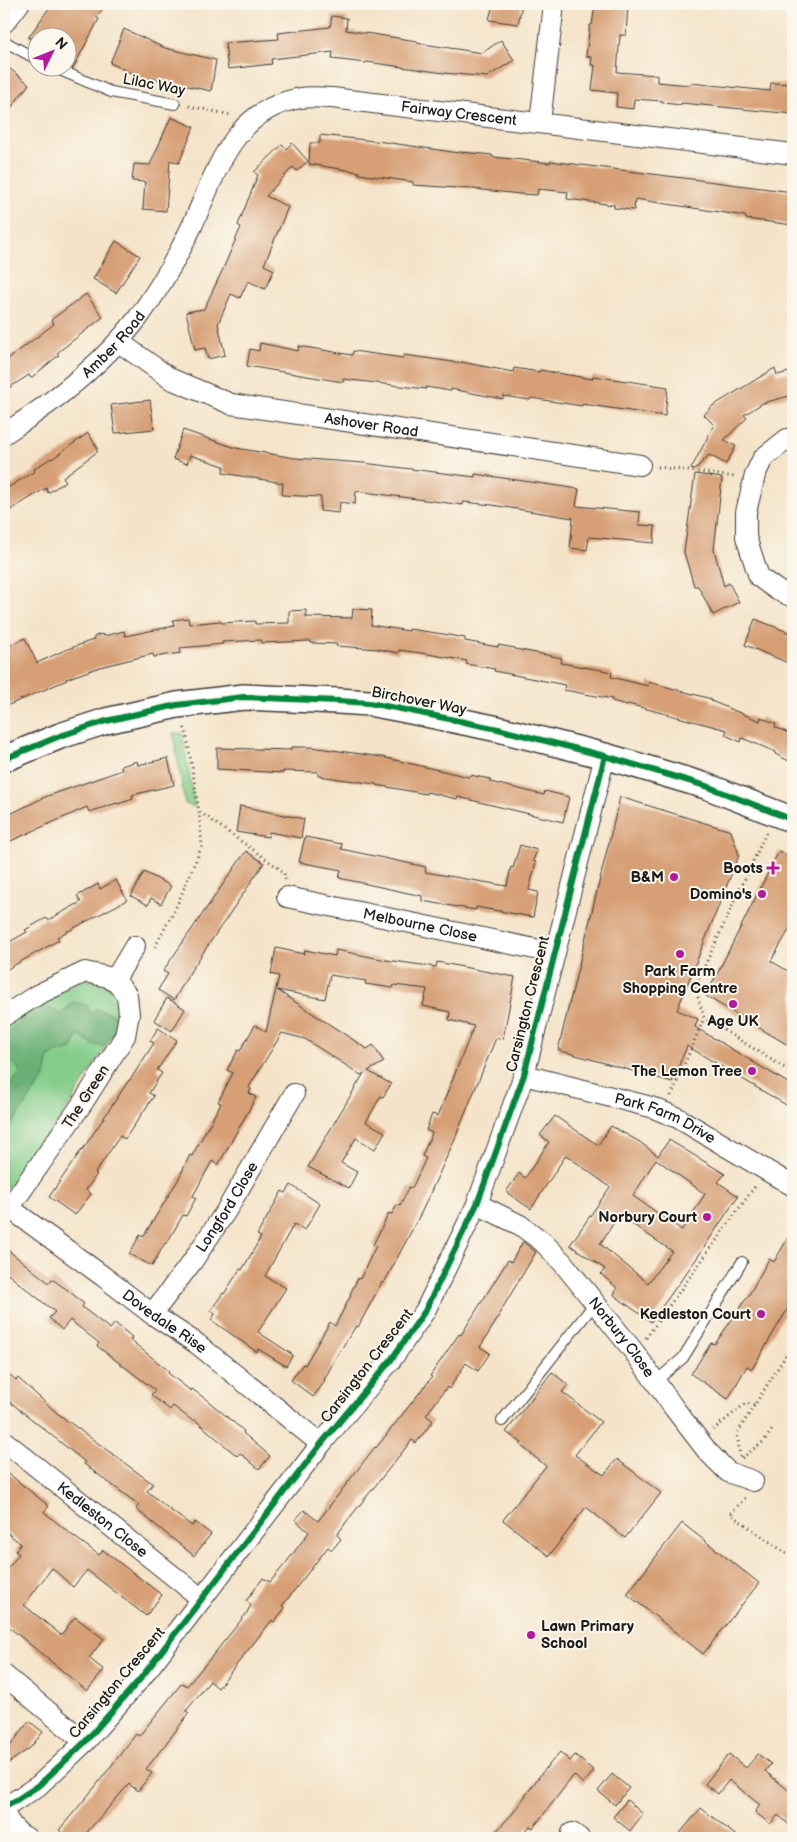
<svg xmlns="http://www.w3.org/2000/svg" width="797" height="1842" viewBox="0 0 797 1842" font-family="'Balsamiq Sans',sans-serif">
<rect width="100%" height="100%" fill="#fbf7ec"/>
<filter id="ink" filterUnits="userSpaceOnUse"><feTurbulence type="fractalNoise" baseFrequency=".02" numOctaves="2"/><feDisplacementMap in="SourceGraphic" scale="10" xChannelSelector="R" yChannelSelector="G"/><feConvolveMatrix kernelMatrix="1 2 1 2 8 2 1 2 1" color-interpolation-filters="sRGB"/></filter>
<filter id="wash" filterUnits="userSpaceOnUse"><feTurbulence type="fractalNoise" baseFrequency=".0096" numOctaves="4" result="noise"/><feDisplacementMap in="SourceGraphic" scale="20" xChannelSelector="R" yChannelSelector="G"/><feGaussianBlur stdDeviation="1.12" result="paint"/><feColorMatrix in="noise" values="0 0 0 0 0 0 0 0 0 0 0 0 0 0 0 0 0 1.4 0 .05"/><feComposite in="paint" operator="in"/></filter>
<g filter="url(#wash)">
<rect width="100%" height="100%" fill="#f4e3c8"/>
<g fill="#83cd8a" stroke="#507453">
<polygon points="173,733 182,733 195,807 185,804"/>
<path d="M84 979C115 987 123 990 119 1025L70 1104 18 1179 11 1186 4 1187V1023Z"/>
</g>
<polygon fill="#6ab076" stroke="#436649" points="73,1002 87,1005 90,1014 97,1009 113,1014 119,1025 105,1046 93,1045 78,1035 72,1049 49,1056 45,1077 4,1135 4,1094 21,1071 14,1064 4,1061 4,1033 20,1022 26,1011 34,1006 51,1009 61,1015"/>
<g id="blocks">
<g fill="#d69f75" fill-rule="evenodd">
<polygon points="52,4 107,4 96,17 99,19 73,68 68,66 68,38 28,38"/>
<polygon points="493,4 522,4 518,24 489,20"/>
<polygon points="595,4 628,4 626,35 620,35 617,72 657,75 657,82 690,85 691,83 770,91 771,83 793,84 793,114 681,103 681,105 663,103 663,101 634,99 633,109 616,107 617,93 592,90 595,65 591,65 592,57 586,56 590,25 592,25"/>
<polygon points="332,16 347,18 346,30 417,41 417,43 482,53 501,40 514,60 487,77 444,73 367,62 366,63 332,59 333,52 271,59 272,64 228,69 225,43 279,39 278,33 330,27"/>
<polygon points="124,29 165,48 216,60 211,91 152,78 150,82 110,63"/>
<polygon points="4,64 29,84 4,117"/>
<polygon points="171,117 194,127 179,163 170,160 166,211 143,209 145,182 132,181 134,164 150,165"/>
<polygon points="320,135 384,142 459,153 459,152 483,154 492,155 492,157 523,160 550,163 550,161 793,192 793,225 746,219 745,216 635,199 634,210 614,208 614,205 567,199 568,192 538,189 537,195 520,194 473,189 413,185 413,182 359,174 359,172 309,164 310,143 320,143"/>
<polygon points="292,143 308,161 297,171 293,167 266,196 288,207 264,265 274,270 265,289 248,281 240,298 231,294 218,324 225,355 208,359 205,348 195,350 186,312 204,309 223,269 241,227 238,225 258,175 254,172 282,145 286,149"/>
<polygon points="116,241 140,256 116,293 93,279"/>
<polygon points="86,294 103,317 57,353 59,355 31,378 29,375 4,391 4,362 54,324 51,320"/>
<polygon points="260,343 298,351 299,346 352,355 353,351 403,358 404,355 460,363 461,362 513,372 514,368 539,372 540,370 592,379 593,376 668,387 665,416 582,404 582,406 531,398 530,400 503,396 503,399 451,389 451,391 426,387 426,389 343,379 343,382 247,366 250,349 259,351"/>
<polygon points="775,368 777,375 793,371 793,395 763,403 744,415 747,418 724,440 736,446 726,464 709,455 694,470 691,469 714,425 704,415 711,407"/>
<polygon points="150,400 154,429 115,433 111,405"/>
<polygon points="183,430 236,448 295,458 363,463 475,477 475,474 579,489 576,506 640,512 639,525 655,526 654,543 589,537 587,550 570,548 573,518 492,505 463,502 463,505 356,491 355,504 340,502 339,513 320,511 321,497 282,495 283,483 223,473 224,466 190,455 187,464 173,459"/>
<polygon points="88,433 97,447 97,452 63,477 66,481 48,493 46,488 4,514 4,490 35,471 34,469 51,458 52,459"/>
<polygon points="695,474 722,478 714,550 724,586 729,583 739,602 713,615 698,586 694,586 684,552"/>
<polygon points="353,609 372,610 371,625 409,631 409,629 443,634 465,638 465,641 498,647 498,645 515,648 515,649 562,658 561,663 612,672 611,677 648,686 649,682 711,699 711,701 760,721 761,717 776,724 775,727 793,735 793,763 775,754 776,752 742,738 741,742 725,735 727,730 628,704 627,705 612,701 612,699 564,690 565,685 494,671 495,669 466,664 467,661 428,654 399,650 398,653 378,649 336,646 337,644 311,643 311,641 261,643 261,640 222,642 223,644 180,648 181,653 154,657 153,654 100,667 66,679 67,680 4,707 4,648 25,638 37,663 65,650 93,640 95,636 102,634 104,636 124,631 125,636 174,626 173,620 188,618 189,624 220,621 221,623 255,621 255,624 289,623 289,611 306,610 306,617 352,618"/>
<polygon points="755,619 793,634 793,665 745,645"/>
<polygon points="291,747 311,747 382,757 469,777 470,775 490,779 490,782 544,795 545,791 569,797 563,822 458,797 457,799 427,792 426,794 376,785 376,784 318,776 318,772 283,771 283,773 217,769 217,748 291,750"/>
<polygon points="168,758 174,785 132,795 133,799 118,804 117,803 89,812 87,807 4,844 4,817 45,797 122,770 121,766 137,761 138,765"/>
<polygon points="620,797 731,831 739,855 677,1010 698,1019 695,1027 793,1086 793,1109 687,1046 672,1082 558,1050"/>
<polygon points="240,806 304,819 301,838 269,832 268,837 236,832"/>
<polygon points="305,837 342,844 341,849 426,867 425,872 507,886 511,867 513,868 520,845 537,850 533,861 536,862 529,890 538,892 533,917 476,907 476,910 422,901 422,896 339,878 341,870 299,862"/>
<polygon points="246,851 264,863 192,969 174,1000 158,990 168,974 163,971"/>
<polygon points="779,851 793,859 793,923 771,961 793,974 793,1048 706,996"/>
<polygon points="144,872 171,886 161,904 151,898 148,905 131,896"/>
<polygon points="116,880 127,900 57,937 59,940 4,971 4,945 27,932 25,930 46,918 48,920 81,902 77,896 98,884 100,889"/>
<polygon points="276,948 304,954 305,950 335,956 336,950 386,960 436,967 437,962 515,977 503,1039 496,1038 454,1141 422,1211 384,1283 382,1282 358,1327 356,1326 336,1357 324,1380 325,1381 313,1397 291,1380 303,1364 305,1365 330,1322 335,1326 351,1295 350,1294 358,1278 360,1279 376,1246 373,1245 389,1213 392,1214 397,1205 400,1206 409,1187 412,1188 426,1158 422,1156 432,1133 426,1130 432,1114 438,1116 474,1026 449,1020 450,1012 423,1006 427,989 394,985 393,988 365,984 366,981 330,975 325,999 277,990 367,1049 373,1045 384,1062 368,1071 391,1084 383,1097 381,1096 366,1122 385,1132 375,1149 356,1138 341,1163 357,1172 349,1188 308,1167 364,1073 361,1075 305,1039 282,1033 249,1087 251,1089 249,1093 256,1097 229,1146 218,1165 212,1161 193,1196 196,1198 186,1216 183,1215 167,1243 165,1243 152,1266 129,1254 140,1235 143,1237 161,1208 178,1180 190,1155 192,1156 221,1103 218,1102 233,1073 227,1070 238,1050 240,1051 255,1025 266,1032 279,976 271,974"/>
<polygon points="167,998 185,1009 172,1031 154,1020"/>
<polygon points="158,1028 177,1040 157,1070 162,1073 149,1093 154,1096 125,1139 120,1136 95,1173 97,1174 86,1190 91,1194 75,1215 49,1197 82,1149 83,1149 129,1080 130,1080 154,1043 150,1041"/>
<path d="M555 1116 598 1145 611 1126 640 1142 658 1156 669 1140 725 1174 718 1182 738 1196 699 1255 651 1322 614 1295 617 1288 601 1274 605 1269 570 1245 610 1187 566 1155 531 1209 506 1192 519 1173 525 1178 549 1142 540 1135ZM656 1159 705 1194 682 1230 633 1196ZM619 1215 672 1251 648 1283 600 1244Z"/>
<polygon points="291,1185 320,1204 305,1230 294,1224 265,1276 286,1288 258,1332 293,1355 286,1366 258,1349 257,1352 211,1320 215,1314 211,1310 223,1293 224,1294 240,1269 242,1270 261,1237 257,1235 282,1191 286,1193"/>
<polygon points="793,1229 793,1300 752,1369 747,1366 728,1399 691,1374 711,1343 715,1344 750,1293 769,1259 774,1262"/>
<polygon points="523,1242 536,1252 499,1314 500,1315 480,1347 490,1353 478,1371 466,1363 449,1389 447,1387 426,1415 433,1421 416,1443 412,1440 347,1521 337,1535 341,1539 332,1550 328,1547 282,1606 285,1608 274,1622 272,1620 218,1688 210,1681 186,1711 189,1713 178,1728 146,1769 152,1773 138,1791 129,1784 82,1838 68,1838 59,1830 95,1787 136,1734 139,1736 182,1683 187,1686 213,1655 246,1614 251,1605 246,1601 263,1578 270,1582 286,1563 309,1532 295,1520 304,1510 318,1521 375,1447 376,1448 394,1425 432,1377 430,1376 459,1334 461,1335 508,1260 511,1262"/>
<polygon points="4,1247 49,1283 52,1279 69,1291 84,1304 82,1307 110,1329 115,1323 132,1337 130,1340 169,1371 168,1373 191,1391 192,1389 207,1400 244,1431 243,1433 270,1456 259,1469 240,1453 237,1456 194,1419 193,1421 173,1406 170,1410 151,1395 155,1390 97,1346 99,1343 70,1320 62,1330 49,1318 55,1312 4,1271"/>
<polygon points="4,1370 16,1380 18,1378 57,1413 153,1484 147,1491 169,1509 192,1526 195,1522 211,1534 194,1556 136,1509 139,1505 84,1464 85,1462 4,1397"/>
<polygon points="552,1372 568,1385 562,1392 601,1422 575,1455 604,1475 617,1459 661,1493 625,1538 586,1507 549,1556 503,1520 546,1466 520,1445 522,1443 506,1432"/>
<polygon points="4,1470 49,1506 44,1512 72,1535 99,1555 103,1550 162,1595 146,1616 87,1570 73,1587 52,1568 24,1605 61,1635 75,1617 104,1639 89,1658 104,1670 87,1691 4,1623 4,1573 19,1554 15,1551 21,1544 4,1530"/>
<polygon points="682,1523 759,1583 703,1654 627,1594"/>
<polygon points="29,1721 43,1732 30,1748 4,1766 4,1754"/>
<polygon points="560,1752 570,1761 575,1755 594,1771 583,1784 574,1775 533,1828 530,1826 519,1838 490,1838 513,1813 541,1774"/>
<polygon points="729,1754 746,1768 758,1754 771,1764 765,1771 793,1794 793,1828 778,1815 770,1824 755,1812 760,1805 729,1780 718,1794 705,1784"/>
<polygon points="612,1774 629,1788 615,1805 598,1791"/>
<polygon points="627,1800 643,1814 630,1831 613,1817"/>
<polygon points="701,1808 739,1838 676,1838"/>
</g>
</g>
</g>
<g filter="url(#ink)">
<use href="#blocks" fill-opacity="0" stroke="#3c3a36" stroke-width="1"/>
<g fill="none" stroke-linecap="round" stroke-linejoin="round">
<defs>
<g id="service">
<polyline points="4,41 38,60"/>
<polyline points="55,68 111,92 175,104"/>
<polyline points="655,1382 683,1358 742,1262"/>
<polyline points="502,1421 595,1303"/>
</g>
<g id="minor">
<polyline points="4,23 19,4"/>
<polyline points="540,122 554,4"/>
<path id="s1" d="M119 342 171 379 231 404 640 465"/>
<path id="s2" d="M4 434C54 402 102 365 138 318 159 289 177 258 192 226 217 171 232 110 301 98 311 96 322 98 332 98L793 154"/>
<polyline points="793,438 787,439 763,458 755,475 746,512 746,537 759,577 777,590 793,597"/>
<path id="s3" d="M287 897 554 953"/>
<polyline points="114,981 135,946"/>
<polyline points="4,1016 37,995 85,972 108,977 117,983 127,995 129,1014 125,1036 84,1101 10,1207"/>
<path id="s4" d="M524 1075 651 1107 678 1118 793 1186"/>
<path id="s5" d="M4 1204 104 1277 152 1314 196 1343 321 1444"/>
<path id="s6" d="M477 1204 520 1225 543 1242 563 1263 635 1353 674 1408 708 1452 728 1472 753 1481"/>
<path id="s7" d="M152 1314 192 1262 226 1211 294 1094"/>
<path id="s8" d="M4 1441 202 1599"/>
<polyline points="4,1675 85,1742"/>
<polyline points="4,1808 38,1786 66,1760 85,1742 141,1678 321,1444 391,1360 425,1311 477,1204 524,1075 605,756"/>
<path d="M4 1813C10 1824 15 1832 27 1838"/>
<polyline points="572,1833 579,1838"/>
</g>
<polyline id="tertiary" points="4,759 60,736 106,721 177,705 244,697 338,701 369,703 401,709 498,729 605,756 706,786 793,820"/>
</defs>
<use href="#service" stroke="#3c3a36" stroke-width="12"/>
<use href="#minor" stroke="#3c3a36" stroke-width="22"/>
<use href="#tertiary" stroke="#3c3a36" stroke-width="28"/>
<g stroke="#3c3a36" stroke-width="3" stroke-dasharray="1 4" stroke-linecap="butt">
<polyline points="189,106 231,115"/>
<polyline points="658,467 736,477"/>
<polyline points="200,812 284,872 285,880"/>
<polyline points="766,833 695,987 704,1018 793,1073"/>
<polyline points="155,947 177,905 202,846 199,811 187,737 184,726"/>
<polyline points="671,1096 704,1018"/>
<polyline points="646,1338 756,1185"/>
<polyline points="713,1430 746,1403 755,1405"/>
<polyline points="740,1457 737,1433 793,1344"/>
<polyline points="742,1458 764,1441 772,1430"/>
<polyline points="745,1498 730,1514 793,1558"/>
</g>
<use href="#service" stroke="#fff" stroke-width="10"/>
<use href="#minor" stroke="#fff" stroke-width="20"/>
<use href="#tertiary" stroke="#fff" stroke-width="25"/>
<defs>
<g id="cycleway">
<polyline points="4,759 60,736 106,721 177,705 244,697 338,701 369,703 401,709 498,729 605,756 706,786 793,820"/>
<polyline points="4,1808 38,1786 66,1760 85,1742 141,1678 321,1444 391,1360 425,1311 477,1204 524,1075 605,756"/>
</g>
</defs>
<use href="#cycleway" stroke="#fbf7ec" stroke-width="9"/>
<use href="#cycleway" stroke="#00873e" stroke-width="6"/>
</g>
</g>
<g fill="#b5179e" stroke="#fbf7ec" stroke-width="2">
<path d="M770.5 860.5h5v5h5v5h-5v5h-5v-5h-5v-5h5z"/>
<circle cx="674" cy="877" r="5"/>
<circle cx="762" cy="894" r="5"/>
<circle cx="680" cy="954" r="5"/>
<circle cx="733" cy="1004" r="5"/>
<circle cx="752" cy="1071" r="5"/>
<circle cx="707" cy="1217" r="5"/>
<circle cx="761" cy="1314" r="5"/>
<circle cx="531" cy="1635" r="5"/>
</g>
<g text-anchor="middle" dominant-baseline="central" stroke-width="4" stroke-linejoin="round" paint-order="stroke">
<g font-size="15" fill="#1c1c1c" stroke="#fbf7ec">
<text transform="translate(154 85) rotate(11)">Lilac Way</text>
<text stroke="none"><textPath href="#s2" startOffset="621">Fairway Crescent</textPath></text>
<text stroke="none"><textPath href="#s2" startOffset="142">Amber Road</textPath></text>
<text stroke="none"><textPath href="#s1" startOffset="271">Ashover Road</textPath></text>
<text transform="translate(419 701) rotate(11)">Birchover Way</text>
<text stroke="none"><textPath href="#s3" startOffset="136">Melbourne Close</textPath></text>
<text transform="translate(528 1004) rotate(-76)">Carsington Crescent</text>
<text transform="translate(86 1097) rotate(-57)">The Green</text>
<text stroke="none"><textPath href="#s4" startOffset="148">Park Farm Drive</textPath></text>
<text stroke="none"><textPath href="#s7" startOffset="131">Longford Close</textPath></text>
<text stroke="none"><textPath href="#s5" startOffset="199">Dovedale Rise</textPath></text>
<text stroke="none"><textPath href="#s6" startOffset="200">Norbury Close</textPath></text>
<text transform="translate(367 1366) rotate(-52)">Carsington Crescent</text>
<text stroke="none"><textPath href="#s8" startOffset="126">Kedleston Close</textPath></text>
<text transform="translate(117 1683) rotate(-50)">Carsington Crescent</text>
</g>
<g font-size="15" font-weight="bold" fill="#1c1c1c" stroke="#fbf7ec" text-anchor="end">
<text x="763" y="868">Boots</text>
<text x="664" y="877">B&amp;M</text>
<text x="752" y="894">Domino's</text>
<text x="680" y="971" text-anchor="middle">Park Farm<tspan x="680" dy="17">Shopping Centre</tspan></text>
<text x="733" y="1021" text-anchor="middle">Age UK</text>
<text x="742" y="1071">The Lemon Tree</text>
<text x="697" y="1217">Norbury Court</text>
<text x="751" y="1314">Kedleston Court</text>
<text x="541" y="1626" text-anchor="start">Lawn Primary<tspan x="541" dy="17">School</tspan></text>
</g>
</g>
<rect width="797" height="1842" fill="none" stroke="#fbf7ec" stroke-width="20"/>
<g transform="translate(52 52) rotate(47)"><circle r="24" fill="#fbf7ec" stroke="#a29f99"/>
<path d="M0-4L9 19L0 12L-9 19Z" fill="#b5179e"/>
<text y="-8" font-size="14" font-weight="bold" text-anchor="middle" fill="#1c1c1c">N</text>
</g>
</svg>
